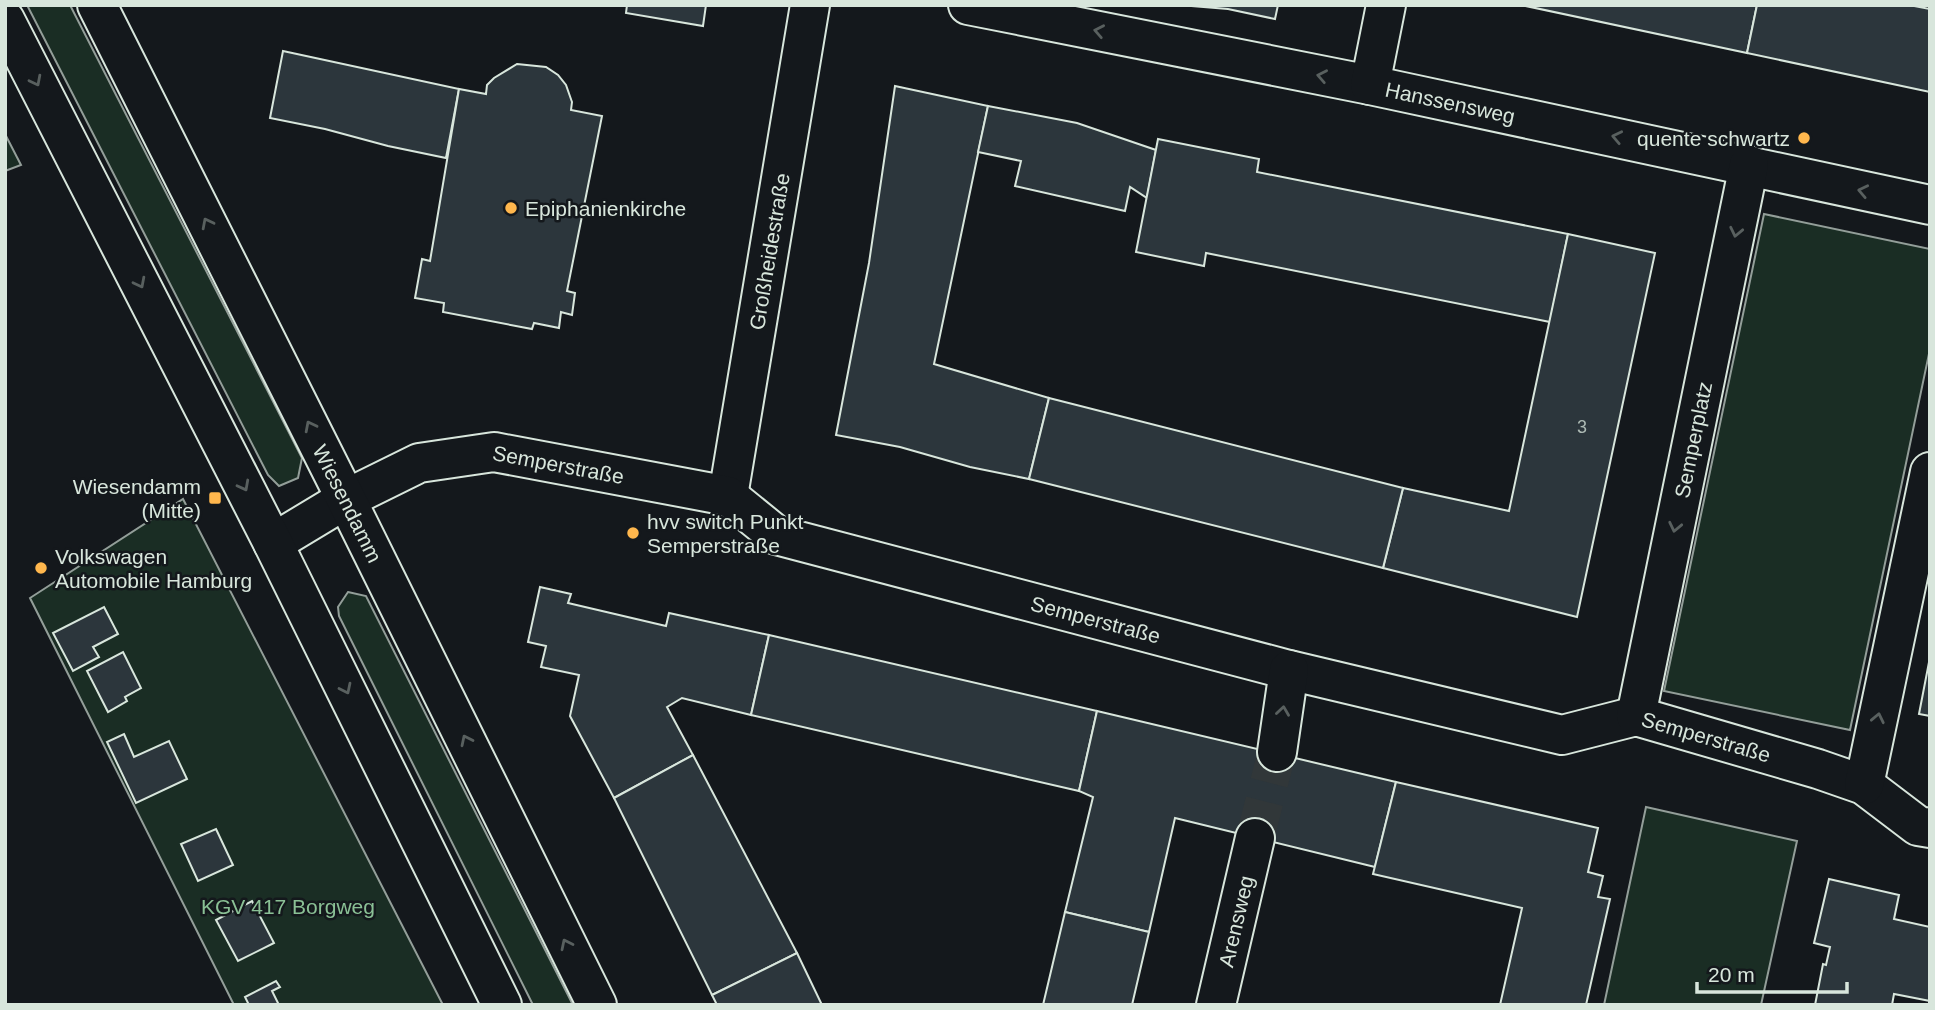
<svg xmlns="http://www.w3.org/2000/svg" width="1935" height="1010" viewBox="0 0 1935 1010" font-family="Arial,sans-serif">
<rect width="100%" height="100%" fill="#14181c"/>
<g fill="#1a2d24" stroke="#939e99" stroke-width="2">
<polygon points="27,5 70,5 302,458 298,478 279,486 268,475"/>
<polygon points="5,134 21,165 5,171"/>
<polygon points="1764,214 1930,249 1930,349 1850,730 1664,691"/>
<polygon points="183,499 443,1005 234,1005 30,598"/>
<polygon points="348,592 366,596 573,1005 533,1005 339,616 338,607"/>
<polygon points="1646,807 1797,841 1761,1005 1604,1005"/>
</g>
<g fill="#2c363c" stroke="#d8e6dc" stroke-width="2">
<polygon points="627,5 706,5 703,26 626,13"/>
<polygon points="1179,5 1278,5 1275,19 1228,9"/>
<polygon points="1521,5 1757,5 1747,53"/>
<polygon points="1757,5 1909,5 1930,9 1930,92 1747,53"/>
<polygon points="283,51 459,89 446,158 388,146 325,129 270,118"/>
<polygon points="517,64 546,67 558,75 566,85 572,102 571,110 602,116 567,291 575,293 572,315 561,312 559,328 534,323 532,329 443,312 444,303 415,298 422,259 430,261 459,89 486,94 487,85 494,78"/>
<polygon points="895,86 988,106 934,364 1049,398 1029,479 970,467 900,447 836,435 869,263"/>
<polygon points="988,106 1077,123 1156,150 1147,198 1130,187 1125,211 1015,186 1021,161 978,152"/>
<polygon points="1158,139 1259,159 1257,172 1568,234 1550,322 1206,253 1204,266 1136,252"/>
<polygon points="1568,234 1655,253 1577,617 1383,568 1403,488 1509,511"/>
<polygon points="1049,398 1403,488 1383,568 1029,479"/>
<polygon points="540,587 571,594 568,603 666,626 669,613 769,635 751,715 682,698 667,707 693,755 614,798 570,716 579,675 541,667 546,646 528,642"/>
<polygon points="104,607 118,634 93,647 99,657 73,671 53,633"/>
<polygon points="769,635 1097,711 1079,791 751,715"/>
<polygon points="123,652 141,688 125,697 127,701 108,712 87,671"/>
<polygon points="1930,657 1930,716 1919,714"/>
<polygon points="1097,711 1396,782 1375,867 1175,818 1149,932 1065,912 1093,797 1079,791"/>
<polygon points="124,734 134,757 169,741 187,779 136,803 107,742"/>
<polygon points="693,755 797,953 712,995 614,798"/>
<polygon points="1396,782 1598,828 1588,872 1603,876 1598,897 1610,899 1586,1005 1500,1005 1522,908 1373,874"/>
<polygon points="216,829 233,865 198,881 181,844"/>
<polygon points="1829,879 1899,895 1894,919 1930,927 1930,1001 1894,994 1892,1005 1815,1005 1823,964 1826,965 1830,947 1814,943"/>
<polygon points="252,901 274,943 238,961 216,920"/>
<polygon points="1065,912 1149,932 1132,1005 1043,1005"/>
<polygon points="797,953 822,1005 717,1005 712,995"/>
<polygon points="276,981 280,987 272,991 279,1005 249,1005 245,997"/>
</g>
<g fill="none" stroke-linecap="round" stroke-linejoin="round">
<polyline stroke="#313739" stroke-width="38" stroke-dasharray="38 19" stroke-linecap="butt" points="1255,838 1277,752"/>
<defs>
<g id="street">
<path id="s1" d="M968 5 1370 85 1930 205"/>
<polyline points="1370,85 1386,5"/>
<path id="s2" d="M728 496 810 5"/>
<path id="s3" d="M273 543 346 499 419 463 494 452 728 496 776 535 1289 670 1562 735 1636 716 1818 769 1864 785 1918 826 1930 828"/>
<path id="s4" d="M1636 716 1749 165"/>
<polyline points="1277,752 1289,670"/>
<polyline points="1864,785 1930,472"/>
<path id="s5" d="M1216 1005 1255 838"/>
</g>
<g id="secondary">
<path id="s6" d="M97 5 346 499 597 1005"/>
<polyline points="5,20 273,543 502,1005"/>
</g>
</defs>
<use href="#street" stroke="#d8e6dc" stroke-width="42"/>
<use href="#secondary" stroke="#d8e6dc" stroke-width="42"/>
<use href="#street" stroke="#14181c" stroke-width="38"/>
<use href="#secondary" stroke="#14181c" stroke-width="38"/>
</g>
<defs><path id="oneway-chevron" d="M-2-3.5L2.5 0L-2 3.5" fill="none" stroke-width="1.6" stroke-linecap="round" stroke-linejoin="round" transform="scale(1.75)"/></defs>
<g stroke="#59605f">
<use href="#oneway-chevron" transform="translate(1099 31) rotate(-169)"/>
<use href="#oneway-chevron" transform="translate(1322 76) rotate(-169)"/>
<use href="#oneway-chevron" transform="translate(36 81) rotate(63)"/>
<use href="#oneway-chevron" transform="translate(1617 137) rotate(-168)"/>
<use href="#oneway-chevron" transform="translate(1863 191) rotate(-168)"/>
<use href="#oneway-chevron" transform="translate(207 223) rotate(-117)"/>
<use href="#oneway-chevron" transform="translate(1736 232) rotate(102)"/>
<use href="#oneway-chevron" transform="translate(140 283) rotate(63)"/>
<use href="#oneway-chevron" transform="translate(310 426) rotate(-117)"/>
<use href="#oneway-chevron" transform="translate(244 486) rotate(62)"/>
<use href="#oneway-chevron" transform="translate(1675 527) rotate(102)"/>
<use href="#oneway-chevron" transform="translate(346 689) rotate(64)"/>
<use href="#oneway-chevron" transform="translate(1283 711) rotate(-82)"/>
<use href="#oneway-chevron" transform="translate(1878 718) rotate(-78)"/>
<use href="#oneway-chevron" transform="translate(466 740) rotate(-116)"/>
<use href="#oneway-chevron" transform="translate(566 944) rotate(-116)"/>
</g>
<g fill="#ffb74d" stroke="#14181c" stroke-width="2.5">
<circle cx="1804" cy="138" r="7"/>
<circle cx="511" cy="208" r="7"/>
<rect x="208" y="491" width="14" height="14" rx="3.5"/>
<circle cx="633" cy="533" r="7"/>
<circle cx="41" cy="568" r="7"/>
</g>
<g text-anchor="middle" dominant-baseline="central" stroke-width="5" stroke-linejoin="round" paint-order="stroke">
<g font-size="18" fill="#adbab4">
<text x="1582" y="427">3</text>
</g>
<g font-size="21" fill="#d8e6dc" stroke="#14181c">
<text stroke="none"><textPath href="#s1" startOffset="492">Hanssensweg</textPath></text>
<text stroke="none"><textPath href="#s2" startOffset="248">Großheidestraße</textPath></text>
<text stroke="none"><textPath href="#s4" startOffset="282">Semperplatz</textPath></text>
<text stroke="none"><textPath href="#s3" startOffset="308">Semperstraße</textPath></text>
<text stroke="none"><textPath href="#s6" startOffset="558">Wiesendamm</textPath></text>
<text stroke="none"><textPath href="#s3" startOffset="873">Semperstraße</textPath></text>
<text stroke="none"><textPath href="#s3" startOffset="1503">Semperstraße</textPath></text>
<text stroke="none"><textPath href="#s5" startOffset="86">Arensweg</textPath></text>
</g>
<g font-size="21" fill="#d8e6dc" stroke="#14181c" text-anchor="start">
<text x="1790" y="138" text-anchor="end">quente schwartz</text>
<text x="525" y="208">Epiphanienkirche</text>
<text x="201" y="486" text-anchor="end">Wiesendamm<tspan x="201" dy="24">(Mitte)</tspan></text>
<text x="647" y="521">hvv switch Punkt<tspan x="647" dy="24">Semperstraße</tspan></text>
<text x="55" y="556">Volkswagen<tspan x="55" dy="24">Automobile Hamburg</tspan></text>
</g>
<g font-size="21" fill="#8ac095" stroke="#14181c">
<text x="288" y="906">KGV 417 Borgweg</text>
</g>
</g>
<rect width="1935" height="1010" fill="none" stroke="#d8e6dc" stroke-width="14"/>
<path d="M1697 982v10h150v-10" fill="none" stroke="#d8e6dc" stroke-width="3.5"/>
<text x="1708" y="982" font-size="21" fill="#d8e6dc" stroke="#14181c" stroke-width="5" paint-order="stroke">20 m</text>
</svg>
